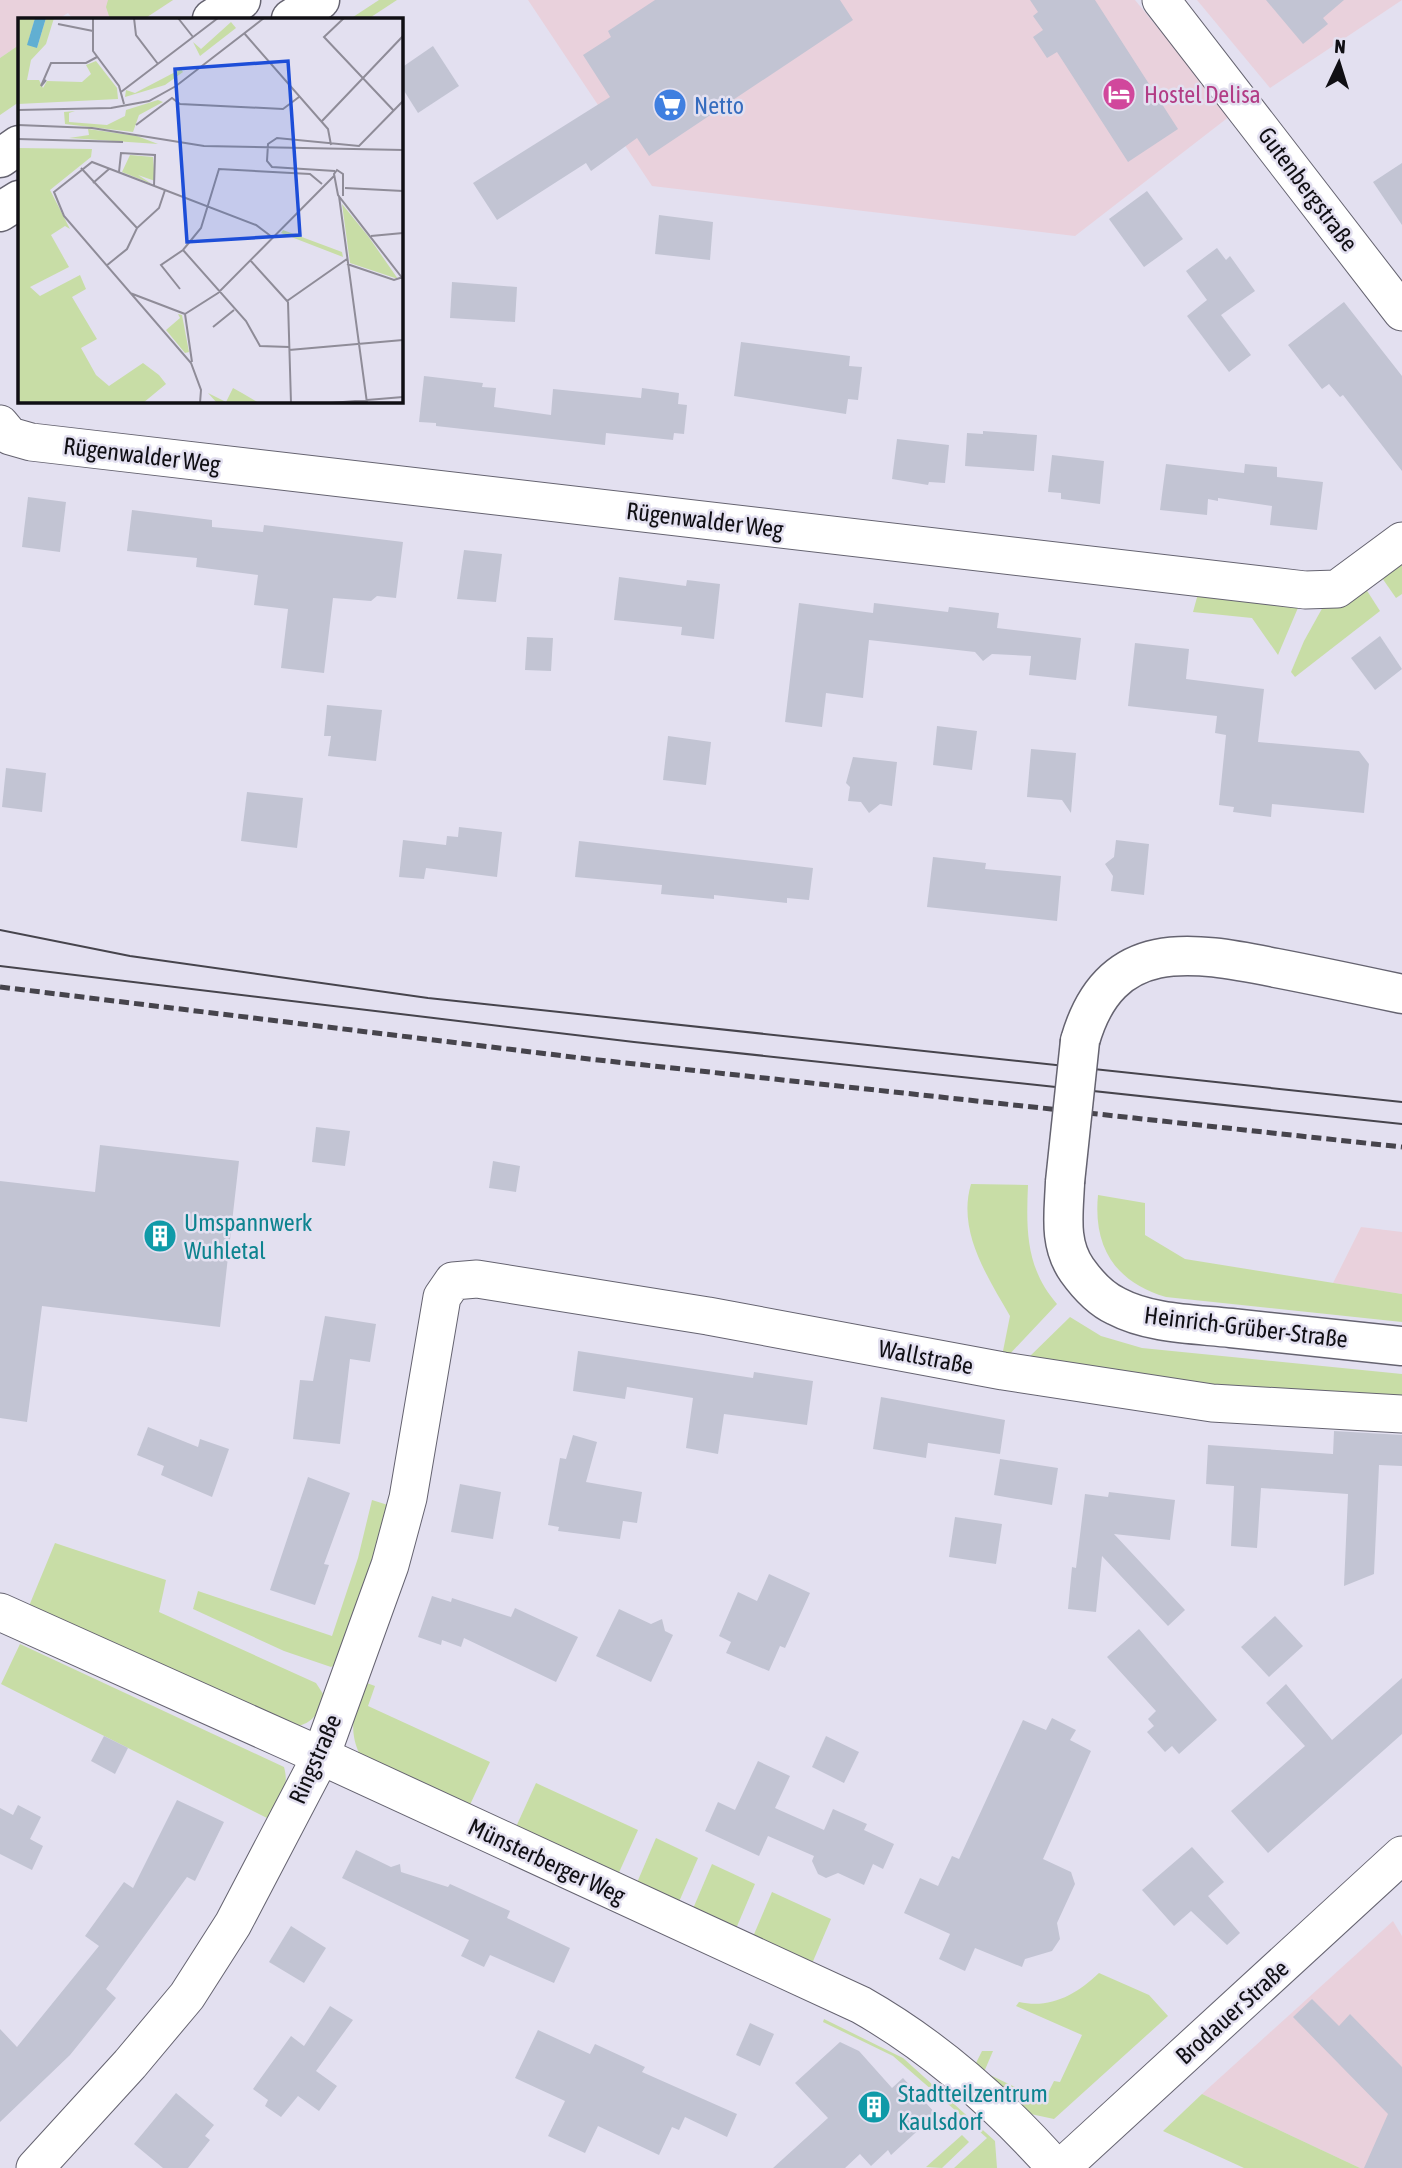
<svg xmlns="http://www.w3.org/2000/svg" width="1402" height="2168" viewBox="0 0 1402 2168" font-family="'Asap Condensed',sans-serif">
<rect width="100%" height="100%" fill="#e3e0f0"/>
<g fill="#e9d1dc">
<polygon points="0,0 173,0 144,19 73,19 68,13 58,19 19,19 19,45 0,58"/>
<polygon points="528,0 1135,0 1230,116 1075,236 652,186"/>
<polygon points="1197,0 1402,0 1270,88"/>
<polygon points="1361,1227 1402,1232 1402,1294 1333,1283"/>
<polygon points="1393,1921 1402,1936 1402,2168 1360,2168 1202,2094"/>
</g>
<g fill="#c8dda6">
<polygon points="108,0 173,0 144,19 110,19 106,7"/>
<polygon points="379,0 397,0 368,19 350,19"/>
<polygon points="19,45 19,102 0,115 0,58"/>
<polygon points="1402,557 1402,594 1396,598 1380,575"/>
<polygon points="1364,586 1380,611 1295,677 1291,672 1304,641 1324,605"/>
<polygon points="1199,590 1300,603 1278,655 1252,618 1193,612"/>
<path d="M971 1184 1028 1185C1026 1231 1026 1268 1057 1304L1007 1357 1002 1356 1010 1316C987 1276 957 1231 971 1184Z"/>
<path d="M1098 1195 1145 1203V1235L1185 1259 1402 1294V1322L1166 1297C1115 1282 1093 1247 1098 1195Z"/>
<polygon points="1070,1317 1101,1336 1142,1348 1402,1374 1402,1401 1201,1388 1026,1360"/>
<polygon points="372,1500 391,1506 370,1580 337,1663 331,1667 284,1651 193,1609 198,1591 332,1636 358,1558"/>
<path d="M55 1543 166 1580 159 1612 316 1683 325 1697C319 1713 313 1723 295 1727L29 1606Z"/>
<path d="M20 1644 284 1767C290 1788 280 1802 271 1820L1 1684Z"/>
<path d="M364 1682 375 1686 368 1706 490 1762 468 1809 360 1755C347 1728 355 1708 364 1682Z"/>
<polygon points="536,1783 638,1830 617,1877 515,1829"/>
<polygon points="656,1838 698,1858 678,1904 636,1885"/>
<polygon points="712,1864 755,1884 735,1931 692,1911"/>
<polygon points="772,1892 831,1919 811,1966 752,1939"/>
<path d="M1099 1973 1149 1995 1168 2016 1054 2119 1026 2113 975 2065 982 2051H993L984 2072 1044 2101 1054 2081 1060 2082 1082 2035 1016 2006 1019 2002C1050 2009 1076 1995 1099 1973Z"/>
<polygon points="824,2019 903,2058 995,2141 997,2168 954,2168 987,2138 893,2056 823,2022"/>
<polygon points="1202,2094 1360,2168 1244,2168 1163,2131"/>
<polygon points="962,2135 969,2142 942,2168 926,2167"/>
</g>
<g fill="#c2c4d3">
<polygon points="655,0 840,0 853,20 649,156 637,138 591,171 586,163 497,220 473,183 610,97 583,55 611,37 608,31"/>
<polygon points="1030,0 1095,0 1178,129 1128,162 1057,52 1047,58 1033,37 1043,30 1033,16 1038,12"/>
<polygon points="1266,0 1344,0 1323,18 1328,24 1303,44"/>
<polygon points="433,46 459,86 418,113 401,86 401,68"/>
<polygon points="1402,163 1402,225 1373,182"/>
<polygon points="1147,191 1183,239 1144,267 1109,219"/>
<polygon points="659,215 713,222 710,260 655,254"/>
<polygon points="1217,248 1226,260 1230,256 1255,291 1221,315 1251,355 1229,372 1187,316 1207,300 1186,271"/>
<polygon points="452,282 517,287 515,322 450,318"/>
<polygon points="1344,302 1402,376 1402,471 1343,395 1340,397 1329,384 1322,389 1288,345"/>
<polygon points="741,342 850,356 849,366 862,367 858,400 848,399 846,414 734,396"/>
<polygon points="424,376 483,383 482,387 496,388 494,407 551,415 553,389 641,398 642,388 679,393 678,404 687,405 684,434 674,433 673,440 606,433 605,445 436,426 436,423 419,422"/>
<polygon points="983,431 1037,435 1034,471 965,466 967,433 983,434"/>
<polygon points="897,439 949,445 945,483 929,482 928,485 892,479"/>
<polygon points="1052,455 1104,461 1100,504 1061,499 1061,493 1048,492"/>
<polygon points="1166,464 1244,473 1245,464 1277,467 1277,477 1323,482 1317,530 1270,525 1272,506 1218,498 1218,501 1208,499 1207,515 1160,510"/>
<polygon points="28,497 66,502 60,552 22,547"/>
<polygon points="132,510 212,520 212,527 263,532 264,525 403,542 396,598 377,596 371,601 333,598 324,673 281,668 288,609 254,605 258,575 196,567 197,558 127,551"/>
<polygon points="464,550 502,554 496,602 457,599"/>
<polygon points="619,577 686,586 687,580 720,584 714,639 681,635 682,627 614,620"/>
<polygon points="799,603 873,613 874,603 948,612 949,607 999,613 997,628 1081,638 1076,680 1029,675 1031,656 992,654 983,661 975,652 869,640 863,698 826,693 822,727 785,722"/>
<polygon points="1380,636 1402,669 1375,690 1351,658"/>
<polygon points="527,637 553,638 551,671 525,670"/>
<polygon points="1135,643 1189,649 1186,679 1264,689 1258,742 1359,751 1369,764 1364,813 1272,804 1271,817 1233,812 1234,807 1219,805 1226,735 1215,733 1217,716 1128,706"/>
<polygon points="327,705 382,710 376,761 328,756 331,736 324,736"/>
<polygon points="937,726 977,731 972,770 933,765"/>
<polygon points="668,736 711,742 706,785 663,780"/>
<polygon points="1031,749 1076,753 1071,813 1062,800 1027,797"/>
<polygon points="853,757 897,762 892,806 880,804 869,813 861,802 848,801 850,787 846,783"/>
<polygon points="6,768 46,773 42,812 2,807"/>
<polygon points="247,792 303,798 297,848 241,841"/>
<polygon points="459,827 502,832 497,877 426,868 424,879 399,877 403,840 446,845 447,836 458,837"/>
<polygon points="1116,840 1149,844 1144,895 1111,891 1113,876 1105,864 1114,857"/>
<polygon points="579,841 813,868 809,900 787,898 787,903 714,895 714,899 661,894 662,885 575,877"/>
<polygon points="933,857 986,863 985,869 1061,876 1057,921 927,907"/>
<polygon points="316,1127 350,1131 345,1166 312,1162"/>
<polygon points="100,1145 239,1161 220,1327 42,1306 27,1422 0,1418 0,1181 95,1192"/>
<polygon points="493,1161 520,1166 516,1192 489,1188"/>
<polygon points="325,1316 376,1324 370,1362 350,1359 340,1444 293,1439 300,1380 313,1381"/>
<polygon points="578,1351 753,1378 754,1372 813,1381 807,1425 724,1414 718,1454 686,1448 693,1398 627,1387 625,1399 573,1391"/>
<polygon points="881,1397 1005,1420 1000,1454 928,1443 926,1458 873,1449"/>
<polygon points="148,1427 198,1447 200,1439 229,1449 212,1497 161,1475 164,1466 137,1455"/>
<polygon points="1334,1431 1402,1435 1402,1466 1379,1465 1374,1574 1344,1586 1348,1494 1261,1488 1257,1548 1231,1546 1234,1486 1206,1484 1208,1445 1333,1454"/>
<polygon points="573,1435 597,1442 586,1482 642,1492 637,1523 623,1521 620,1539 558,1531 559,1527 548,1525 560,1458 566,1459"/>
<polygon points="1000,1459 1058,1468 1052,1505 994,1495"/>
<polygon points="308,1477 350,1493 324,1564 329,1565 315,1605 270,1590"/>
<polygon points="460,1484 501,1492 493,1539 451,1532"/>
<polygon points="1109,1492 1175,1500 1170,1540 1114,1534 1185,1610 1168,1626 1102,1556 1096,1612 1068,1609 1072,1567 1076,1568 1085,1494 1108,1497"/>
<polygon points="955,1517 1002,1524 996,1564 949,1557"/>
<polygon points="769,1574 810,1593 785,1648 780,1646 769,1671 726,1653 731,1642 719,1636 738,1592 757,1601"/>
<polygon points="432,1596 451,1602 452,1598 511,1617 515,1608 578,1637 556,1682 464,1638 461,1647 442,1640 441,1645 418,1637"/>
<polygon points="619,1609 651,1624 662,1619 665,1631 673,1635 651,1682 596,1656"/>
<polygon points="1275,1616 1303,1646 1269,1677 1241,1647"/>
<polygon points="1139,1629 1217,1720 1179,1754 1172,1746 1165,1752 1147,1732 1154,1726 1148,1719 1156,1711 1107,1657"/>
<polygon points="1402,1678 1402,1734 1268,1853 1231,1811 1305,1746 1266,1703 1286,1684 1332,1740"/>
<polygon points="1052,1718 1076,1730 1070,1740 1091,1751 1043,1859 1071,1872 1075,1884 1057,1923 1060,1939 1052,1951 1025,1959 1022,1967 975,1948 965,1971 939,1959 950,1934 904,1913 920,1878 938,1886 952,1856 959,1859 1023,1720 1046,1730"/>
<polygon points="104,1736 128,1748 115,1774 91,1761"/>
<polygon points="826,1736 859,1752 844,1783 812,1767"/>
<polygon points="758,1761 790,1776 775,1808 824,1830 833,1809 867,1824 864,1830 894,1844 883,1869 873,1864 864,1885 838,1873 826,1878 818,1874 812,1861 814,1856 768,1836 759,1856 705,1831 718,1802 735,1810"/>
<polygon points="177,1800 224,1822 195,1881 187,1877 106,1989 116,1998 70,2055 0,2122 0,2029 17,2047 99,1946 85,1936 124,1882 133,1888"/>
<polygon points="18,1805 41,1817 30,1839 43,1846 32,1870 0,1854 0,1808 13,1815"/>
<polygon points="1192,1847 1224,1882 1208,1896 1240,1933 1227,1945 1191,1911 1174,1926 1142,1890"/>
<polygon points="356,1850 391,1867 400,1864 401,1872 448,1887 450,1884 510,1911 507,1918 570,1948 554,1983 490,1955 484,1967 461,1956 469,1940 342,1878"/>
<polygon points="291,1926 326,1948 304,1983 269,1962"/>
<polygon points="1312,1999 1339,2026 1350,2014 1402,2067 1402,2168 1364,2168 1388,2114 1293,2017"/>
<polygon points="330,2006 353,2020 316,2071 337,2086 319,2111 298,2096 281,2117 265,2106 268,2100 253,2089 291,2036 304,2046"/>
<polygon points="750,2023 774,2034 760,2066 736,2055"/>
<polygon points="538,2030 590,2054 595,2044 645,2067 642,2072 737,2114 727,2137 685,2117 679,2130 672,2127 659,2155 598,2126 585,2153 548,2136 565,2101 515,2078"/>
<polygon points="840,2042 859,2051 892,2088 903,2078 936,2114 891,2155 888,2150 871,2166 860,2154 845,2168 773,2168 828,2118 795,2083"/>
<polygon points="176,2093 214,2125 205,2136 210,2140 188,2168 163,2168 134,2144"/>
</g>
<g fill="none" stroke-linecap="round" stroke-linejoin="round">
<defs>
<g id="street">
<polyline points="1161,0 1402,312"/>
<polyline points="0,424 10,436 31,442 1305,590 1337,589 1402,541"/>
<path d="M0 1612 321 1756 861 2005C935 2047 1000 2105 1056 2168"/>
<polyline points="35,2168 130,2064 187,1996 233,1924 321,1756 390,1565 408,1498 442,1297 453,1281 477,1279 708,1316 1003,1371 1212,1403 1402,1414"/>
<polyline points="1061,2168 1402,1855"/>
</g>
<g id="secondary">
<polyline points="212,19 241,0"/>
<polyline points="291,19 320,0"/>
<polyline points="0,158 19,145"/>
<polyline points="0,212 19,200"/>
<path d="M1080 1041C1110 936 1191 951 1276 968 1318 976 1360 985 1402 994"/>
<path d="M1065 1182C1064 1212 1058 1243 1077 1270 1087 1284 1101 1299 1116 1306 1150 1324 1194 1324 1231 1328 1288 1334 1345 1340 1402 1346"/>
</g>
</defs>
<use href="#street" stroke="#656370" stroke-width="39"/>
<use href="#secondary" stroke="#656370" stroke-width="41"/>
<use href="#street" stroke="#fff" stroke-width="37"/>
<use href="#secondary" stroke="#fff" stroke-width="38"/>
<g stroke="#46444c" stroke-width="2">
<polyline points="0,930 130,956 428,998 1402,1102"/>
<polyline points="0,966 634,1042 1402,1124"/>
</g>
<polyline stroke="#46444c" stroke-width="5" stroke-dasharray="10 5" stroke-linecap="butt" points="0,987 589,1059 1402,1147"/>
<defs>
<polyline id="secondary-bridge" points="1065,1182 1080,1041"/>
</defs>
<use href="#secondary-bridge" stroke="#656370" stroke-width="41" stroke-linecap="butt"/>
<use href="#secondary-bridge" stroke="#fff" stroke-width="38"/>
</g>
<defs>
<symbol id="hotel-disc" viewBox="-11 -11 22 22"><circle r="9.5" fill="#d1479c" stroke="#e3e0f0"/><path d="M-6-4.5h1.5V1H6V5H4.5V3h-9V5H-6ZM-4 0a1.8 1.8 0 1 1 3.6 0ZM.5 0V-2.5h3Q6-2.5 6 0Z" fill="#fff"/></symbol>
<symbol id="supermarket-disc" viewBox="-11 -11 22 22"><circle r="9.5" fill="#3f7fe0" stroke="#e3e0f0"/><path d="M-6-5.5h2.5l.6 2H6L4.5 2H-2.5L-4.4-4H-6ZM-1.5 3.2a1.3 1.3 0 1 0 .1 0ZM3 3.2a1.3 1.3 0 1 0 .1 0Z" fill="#fff"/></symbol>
<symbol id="building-disc" viewBox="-11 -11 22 22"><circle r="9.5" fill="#0f9aa8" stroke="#e3e0f0"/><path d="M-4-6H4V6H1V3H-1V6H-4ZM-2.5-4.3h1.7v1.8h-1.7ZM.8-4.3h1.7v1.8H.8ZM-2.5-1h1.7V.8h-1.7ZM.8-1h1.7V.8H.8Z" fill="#fff"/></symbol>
</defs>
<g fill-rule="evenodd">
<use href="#hotel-disc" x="1100" y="75" width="38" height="38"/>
<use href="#supermarket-disc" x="651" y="86" width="38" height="38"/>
<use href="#building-disc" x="141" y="1217" width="38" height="38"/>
<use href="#building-disc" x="855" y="2088" width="38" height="38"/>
</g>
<g text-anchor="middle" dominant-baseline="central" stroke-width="5" stroke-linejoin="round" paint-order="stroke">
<g font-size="24" fill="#b23c85" stroke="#e3e0f0" text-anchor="start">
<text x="1144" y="94">Hostel Delisa</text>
</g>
<g font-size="24" fill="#366cbe" stroke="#e3e0f0" text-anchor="start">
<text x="694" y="105">Netto</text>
</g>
<g font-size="24" fill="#100f14" stroke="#e3e0f0">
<text transform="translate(1308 189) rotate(53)">Gutenbergstraße</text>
<text transform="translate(142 455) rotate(7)">Rügenwalder Weg</text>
<text transform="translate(705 520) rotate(7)">Rügenwalder Weg</text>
<text transform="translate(1246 1327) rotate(7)">Heinrich-Grüber-Straße</text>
<text transform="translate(926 1357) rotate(11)">Wallstraße</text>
<text transform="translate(315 1759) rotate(-66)">Ringstraße</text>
<text transform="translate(547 1861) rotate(25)">Münsterberger Weg</text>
<text transform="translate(1232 2012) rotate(-42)">Brodauer Straße</text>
</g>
<g font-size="24" fill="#0d838f" stroke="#e3e0f0" text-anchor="start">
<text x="184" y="1222">Umspannwerk<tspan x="184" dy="28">Wuhletal</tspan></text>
<text x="898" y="2093">Stadtteilzentrum<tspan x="898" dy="28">Kaulsdorf</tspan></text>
</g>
</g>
<g transform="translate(18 18)">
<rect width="385" height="385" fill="#e3e0f0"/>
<path d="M0 0H17L11 21 19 30 28 0H36L28 26 13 42 9 62H21L25 70 29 63 64 64 73 56 68 47 78 43 99 70 100 81 0 86ZM213 4 218 10 182 38 175 24 183 31ZM163 51 165 54 147 67 107 79 108 72 117 75ZM140 82 145 84 121 97 115 114 47 106 46 94 57 93 51 95V104L89 107 107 98 108 92ZM70 111 119 118 140 126 51 120 71 117ZM0 130 74 131 73 139 32 172 52 211 47 208 33 217 51 249 12 269 22 278 62 257 68 271 54 279 79 321 63 330 78 357 91 368 125 345 141 357 148 366 125 385H0ZM112 137 135 139 137 163 120 157 134 166 104 154ZM324 186 350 218 380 261 332 245ZM265 212 324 234 325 239 263 215ZM160 296 164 297 171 334 167 335 148 312 162 300ZM215 370 224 375 241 385H199L190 375 208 384Z" fill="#c8dda6"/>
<path d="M17 0H28L19 30 9 27Z" fill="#61afd2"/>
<path fill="none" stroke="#8f8c98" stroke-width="2" d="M75 0V33L101 68 106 86M116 0 118 17 140 46M160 0 175 19M326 0 306 19 376 93M40 6 75 13M226 15 310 111 313 127M28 62 23 68 33 45H68L79 39M103 74 200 0M0 92 93 90 131 83 158 68 246 0M304 103 385 18M0 107 74 110 186 128 385 132M118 107 154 80 162 86 265 91 281 79M0 121 105 124M63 150 119 210M317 153 254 149 249 143 250 126 259 120 341 128 385 83M101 154 103 135 137 137 136 168M75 165 91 151M327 170 385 173M321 178 349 385M325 178V156L319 152 316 156 320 177 385 261M353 218 385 215M165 232 228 303 242 328 271 329M232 242 270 284 273 385M329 246 376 262 385 259M88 248 109 231 119 210 141 190 147 172M162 271 143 247 165 232 183 210 201 151 292 156 304 166M112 275 167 296M269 283 329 241M167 296 200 275 316 158M167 296 174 344M195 309 216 292M271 332 385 322M182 385 183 372 173 345 46 198 36 174 74 144 238 207 254 219M313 385 385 379"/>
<path fill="#1d4ed8" fill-opacity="0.15" stroke="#1d4ed8" stroke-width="3.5" d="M270 43 282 217 169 224 157 51Z"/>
<rect width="385" height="385" fill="none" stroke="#100f14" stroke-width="3.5"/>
</g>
<g transform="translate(1339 63) rotate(4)" stroke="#e3e0f0" stroke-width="5" paint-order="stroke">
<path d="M0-5L12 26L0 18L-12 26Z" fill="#100f14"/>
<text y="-10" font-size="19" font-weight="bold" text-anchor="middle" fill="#100f14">N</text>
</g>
</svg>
